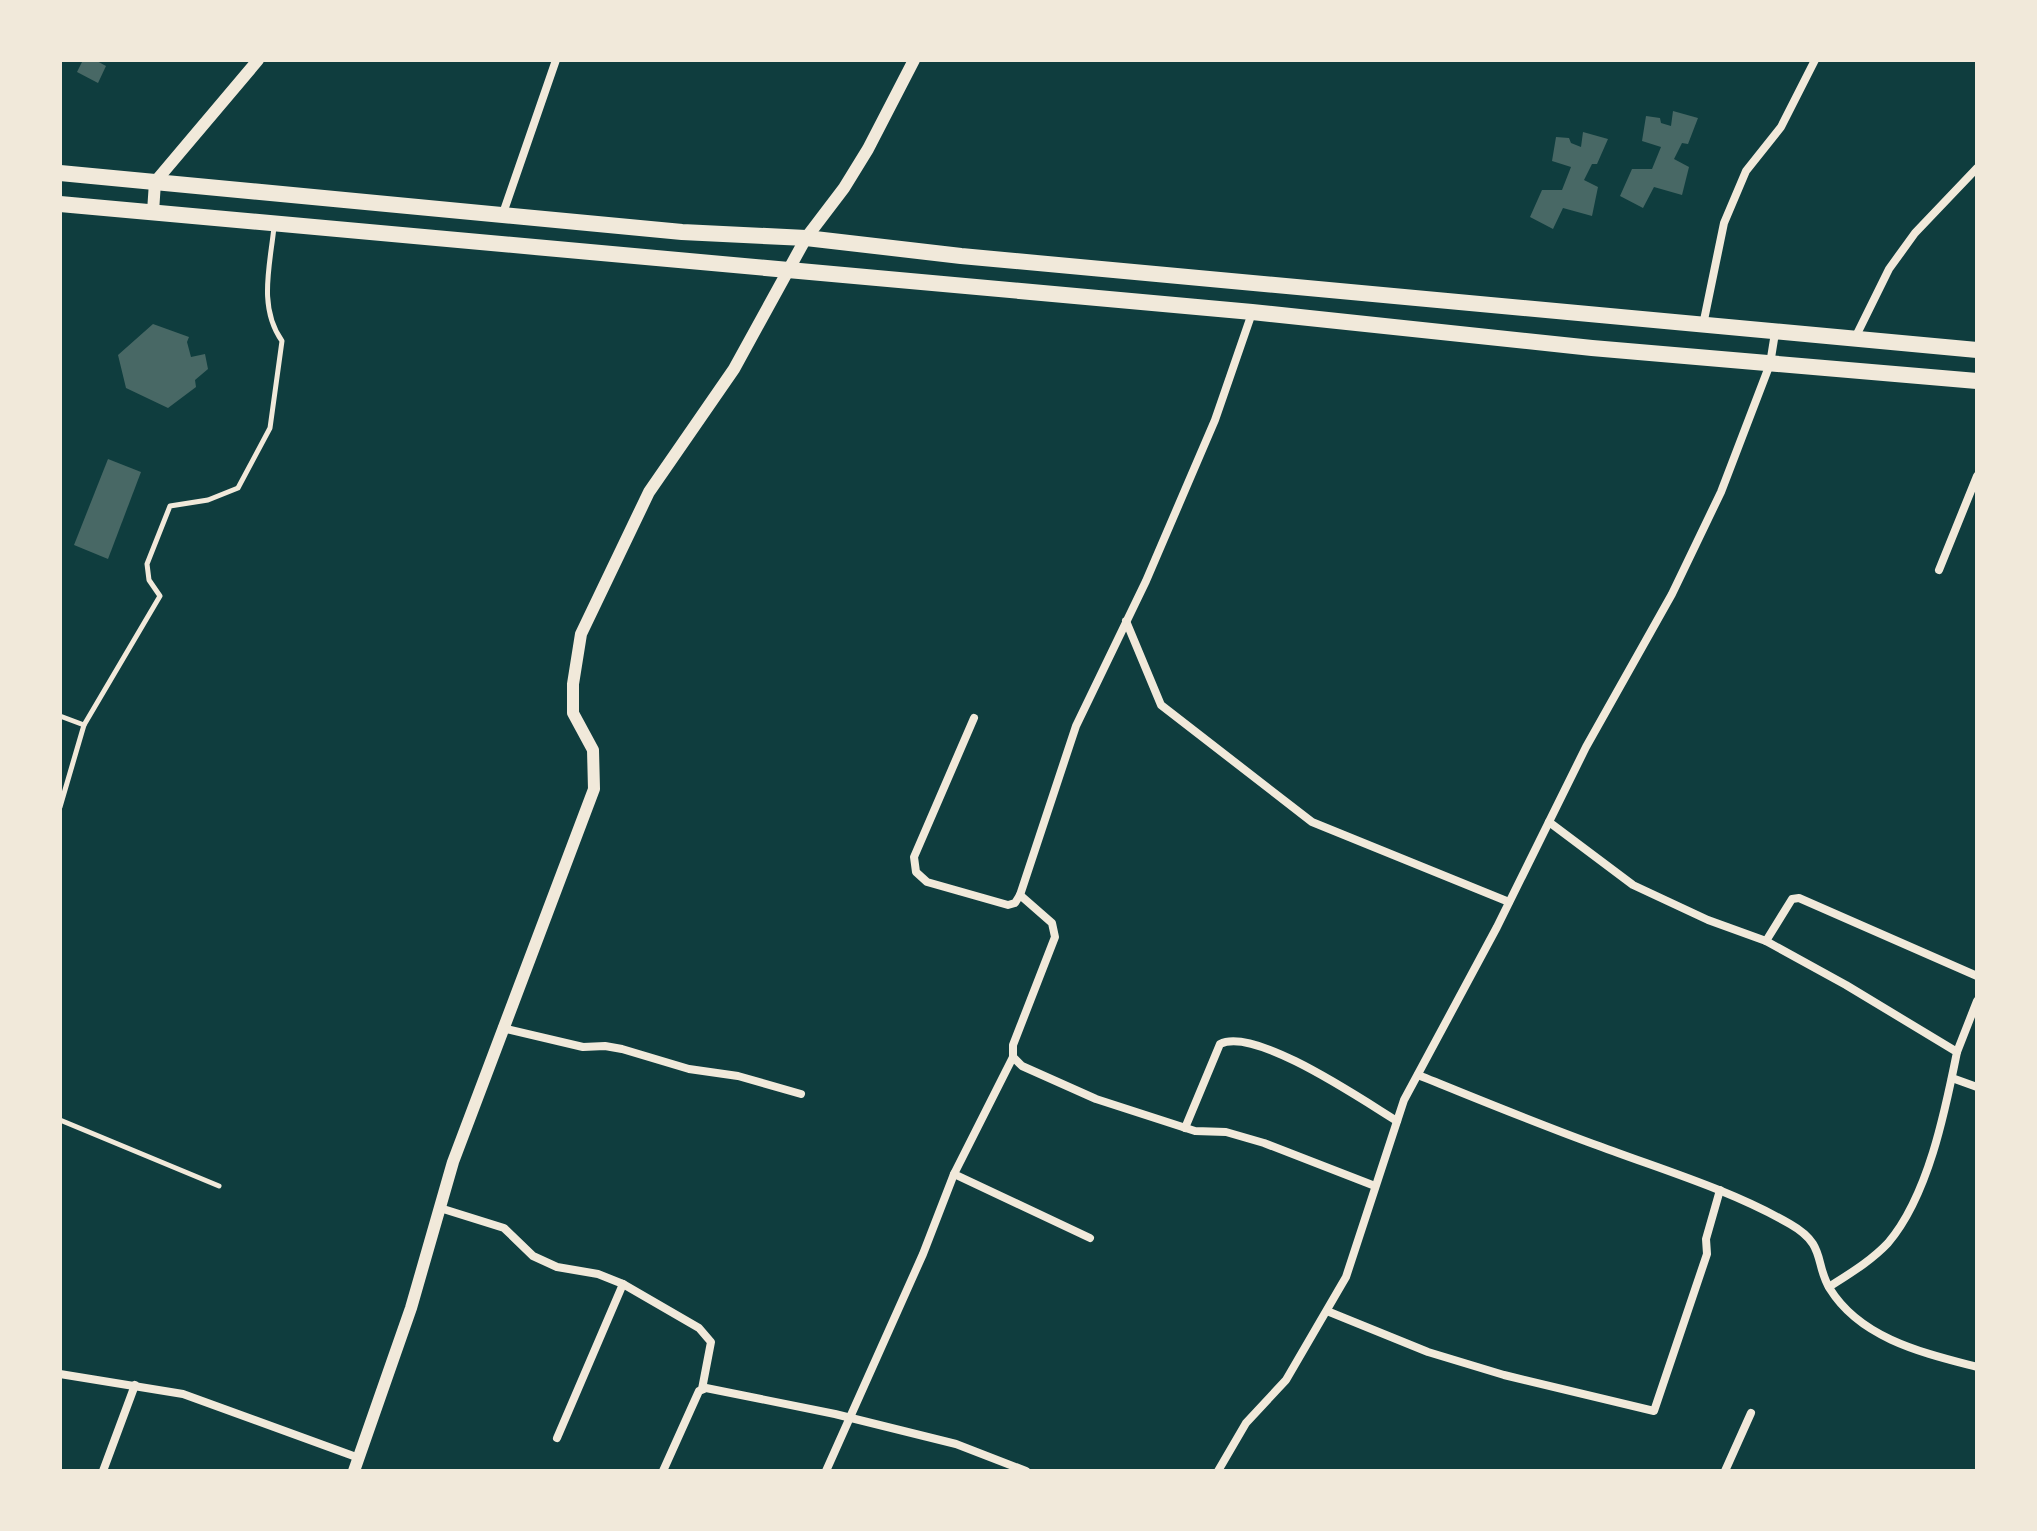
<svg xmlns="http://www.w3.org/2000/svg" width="2037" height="1531" viewBox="0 0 2037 1531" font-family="Lato,sans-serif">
<rect width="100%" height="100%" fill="#0f3d3e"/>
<g fill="#486865">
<polygon points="83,60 95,60 106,66 98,83 77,72"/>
<polygon points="1673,111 1698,118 1688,144 1682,143 1674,159 1689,167 1682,195 1654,187 1643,208 1620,196 1632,169 1652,169 1661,147 1642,141 1646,116 1660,118 1661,123 1671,126"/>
<polygon points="1583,132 1608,139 1597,164 1592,164 1584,180 1598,187 1592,216 1563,208 1553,229 1530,217 1542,190 1562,190 1571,167 1552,161 1556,137 1569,138 1571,143 1581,147"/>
<polygon points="153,324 189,337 187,342 191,357 205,354 208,369 195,380 196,387 168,408 126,388 118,355"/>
<polygon points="108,459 141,472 108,559 74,545"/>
</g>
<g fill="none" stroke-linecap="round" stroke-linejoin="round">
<g stroke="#f1e9da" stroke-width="5">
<polyline points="60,716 84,725 60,807"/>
<path d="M84 725 160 596 149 580 147 564 170 506 208 500 238 488 270 428 282 341C258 307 270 266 274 227"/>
<polyline points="60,1120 219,1186"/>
</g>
<g stroke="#f1e9da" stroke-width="8">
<polyline points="502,216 556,60"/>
<polyline points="1703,325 1724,223 1746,171 1781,127 1815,60"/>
<polyline points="1855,338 1889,269 1915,233 1977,168"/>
<polyline points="1939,570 1977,476"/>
<polyline points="1126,621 1161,705 1312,822 1509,902"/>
<polyline points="974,718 914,857 916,872 927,882 1008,905 1015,903 1020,895 1076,726 1146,581 1215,420 1252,313"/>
<path d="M1549 822 1633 885 1708 920 1766 941 1846 985 1957 1052C1945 1112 1928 1196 1888 1243 1871 1261 1849 1274 1829 1287"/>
<polyline points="1020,895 1052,923 1055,937 1013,1045 1013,1057 1022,1066 1096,1099 1195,1131 1226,1132 1264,1143 1375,1186"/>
<polyline points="1766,941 1792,899 1799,898 1977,976"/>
<polyline points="502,1028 583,1047 605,1046 622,1049 689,1069 738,1076 801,1094"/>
<polyline points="1957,1052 1977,1001"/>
<path d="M1418 1075C1478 1099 1538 1124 1599 1146 1663 1170 1731 1190 1790 1224 1827 1245 1814 1263 1830 1289 1861 1339 1924 1353 1977 1367"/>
<polyline points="1952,1078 1977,1087"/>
<path d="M1185 1128 1220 1044C1255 1026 1364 1101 1397 1121"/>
<polyline points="954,1174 1090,1238"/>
<polyline points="440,1208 504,1228 533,1256 557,1267 598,1274 623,1284 699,1328 711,1342 702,1389"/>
<polyline points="1327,1311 1428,1352 1504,1375 1654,1411 1707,1254 1706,1239 1720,1190"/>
<polyline points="60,1374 183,1394 359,1458"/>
<polyline points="557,1438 623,1284"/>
<polyline points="103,1471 135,1385"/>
<polyline points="663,1471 699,1391 706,1388 835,1414 956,1444 1026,1471"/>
<polyline points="826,1471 923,1254 954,1174 1013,1057"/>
<polyline points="1218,1471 1246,1423 1286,1380 1346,1277 1404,1100 1497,927 1586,747 1672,594 1721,492 1770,364 1775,333"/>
<polyline points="1725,1471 1751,1413"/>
</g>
<g stroke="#f1e9da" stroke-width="12">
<polyline points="153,212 155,182 258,60"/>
<polyline points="354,1471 411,1308 453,1162 594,789 593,750 573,713 573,684 581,634 649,492 734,369 806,238 844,188 868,149 914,60"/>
</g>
<g stroke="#f1e9da" stroke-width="16">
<polyline points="60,173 682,232 806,238 961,256 1977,350"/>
<polyline points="60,204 1252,312 1592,348 1977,381"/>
</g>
</g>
<rect width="2037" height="1531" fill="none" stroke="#f1e9da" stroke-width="124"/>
</svg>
